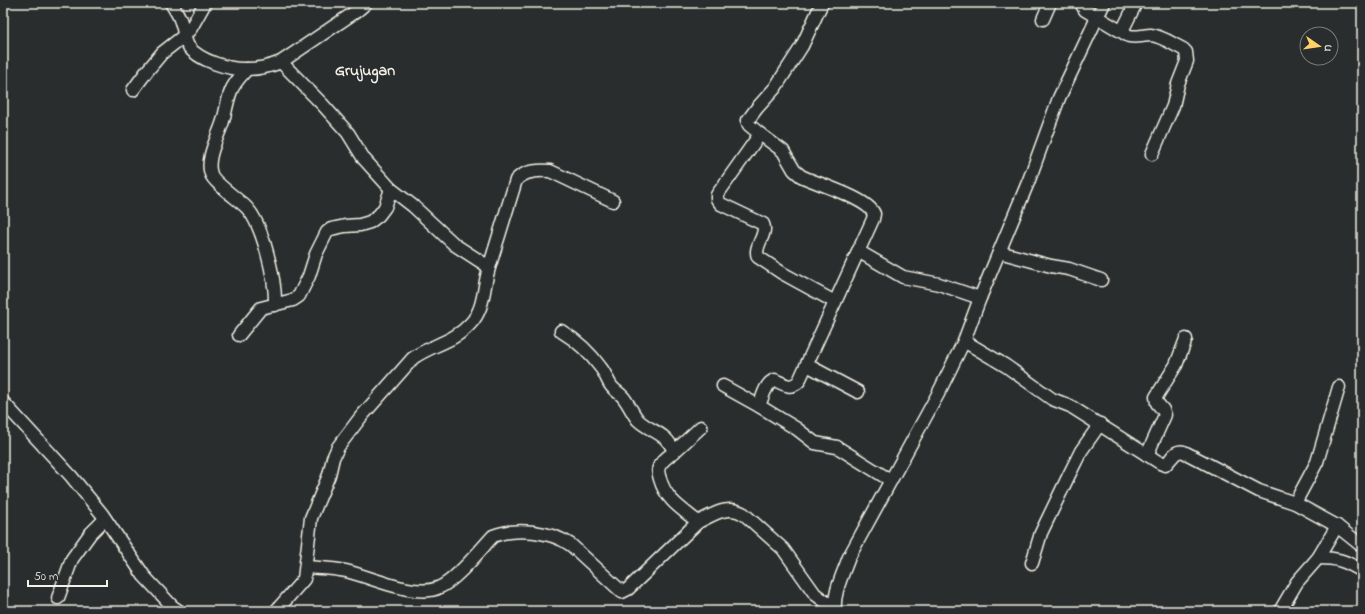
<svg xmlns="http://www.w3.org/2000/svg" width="1365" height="614" viewBox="0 0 1365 614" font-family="'Indie Flower',sans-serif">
<rect width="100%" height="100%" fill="#2a2d2e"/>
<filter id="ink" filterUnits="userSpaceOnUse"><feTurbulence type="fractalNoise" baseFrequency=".025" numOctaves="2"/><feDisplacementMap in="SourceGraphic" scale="8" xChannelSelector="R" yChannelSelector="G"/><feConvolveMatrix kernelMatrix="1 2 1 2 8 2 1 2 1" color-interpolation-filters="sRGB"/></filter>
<g filter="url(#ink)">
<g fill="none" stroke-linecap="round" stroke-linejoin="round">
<defs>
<g id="street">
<path d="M171 3C175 9 179 15 181 22 184 29 184 39 188 46 199 61 230 70 247 69 258 69 271 66 281 62L358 10 366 3"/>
<path d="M822 3 802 46 775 88 757 108 748 120V123L749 125 760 134 717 195V199L721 204 763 224C768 235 753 246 758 257L782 273 835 302"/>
<path d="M1081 3 1085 10 1129 36C1137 38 1143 35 1151 35 1162 36 1174 45 1183 49L1186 52 1187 61 1178 84 1173 106 1152 154"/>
<polyline points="1043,19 1050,3"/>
<polyline points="1122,31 1136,3"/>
<polyline points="281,62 323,105 348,133 364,159 391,189 413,206 455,245 489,267"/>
<path d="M247 69C241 76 234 83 231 91 227 101 226 111 223 121 219 135 205 159 211 174 213 182 239 200 246 207 263 224 276 281 275 305"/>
<polyline points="133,90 147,71 162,53 185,35 191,28 205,3"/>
<polyline points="858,251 903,277 939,284 980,298"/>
<polyline points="999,252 1051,266 1069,269 1101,280"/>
<path d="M561 331C576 340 591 354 601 368 606 374 607 381 612 387 615 391 620 393 623 397 629 404 632 413 638 420 650 432 667 432 674 452 670 455 661 461 659 467 657 471 659 475 660 479 666 500 682 509 698 522 713 515 727 504 744 514L783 549 815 594 827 603 834 604"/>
<polyline points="239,335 261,308 293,300 299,296 309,276 316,254 327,232 331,229 345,226 360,225 370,222 379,215 385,207 391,189"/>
<path d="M964 341 1006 366 1052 399 1070 406 1160 463 1165 465C1172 459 1175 449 1184 452L1259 491 1295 503 1337 526 1362 546"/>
<polyline points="807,365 858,392"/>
<polyline points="723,386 759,406 797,429 815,443 837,447 890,480"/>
<polyline points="3,402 71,476 102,514 144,576 173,607 179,611"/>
<path d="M759 406C763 397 765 383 775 380 784 384 791 390 799 381L873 219 874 214C868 198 817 184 801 176L794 170 783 151 760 134"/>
<polyline points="674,452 701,427"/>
<polyline points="1147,455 1165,415 1163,410 1157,403 1156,397 1176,365 1186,339"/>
<polyline points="1295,503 1317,462 1339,387"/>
<path d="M1318 558C1337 558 1346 561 1362 571"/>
<polyline points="1032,563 1041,533 1069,475 1081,451 1100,424"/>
<path d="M306 567C319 568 333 568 346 571 371 577 417 599 440 587 456 580 480 550 493 536 516 527 551 531 571 545L622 592 628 589 698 522"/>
<polyline points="58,598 72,559 90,534 105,519"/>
<path d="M276 611 304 579 311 518 329 475 333 458 338 447 360 418 413 358C431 345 454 342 470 324 485 309 483 287 489 268 498 238 507 210 516 180 524 171 539 170 550 171L613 201"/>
<path d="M835 611C833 593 843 574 849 557L938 394 964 341 980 298 1029 180 1059 98 1104 3"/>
<polyline points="1280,611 1297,582 1318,558 1337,526"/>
</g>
</defs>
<use href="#street" stroke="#f4f1e8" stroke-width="15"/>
<use href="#street" stroke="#2a2d2e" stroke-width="12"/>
</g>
</g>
<g text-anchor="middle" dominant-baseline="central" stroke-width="3" stroke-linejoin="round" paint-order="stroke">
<g font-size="16" font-weight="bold" fill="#f4f1e8" stroke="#2a2d2e">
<text x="365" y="71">Grujugan</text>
</g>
</g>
<rect width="1365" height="614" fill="none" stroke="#2a2d2e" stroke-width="16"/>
<rect x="8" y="8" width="1349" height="598" fill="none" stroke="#f4f1e8" stroke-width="1.5" filter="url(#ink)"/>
<g transform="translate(1319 46) rotate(103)"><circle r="19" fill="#2a2d2e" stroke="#7b7b78"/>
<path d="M0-3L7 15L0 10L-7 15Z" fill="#ffd166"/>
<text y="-6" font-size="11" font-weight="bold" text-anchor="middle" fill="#f4f1e8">U</text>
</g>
<path d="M28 580v6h79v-6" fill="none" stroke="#f4f1e8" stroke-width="2"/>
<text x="34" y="580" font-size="12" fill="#f4f1e8" stroke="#2a2d2e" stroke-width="3" paint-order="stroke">50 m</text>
</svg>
